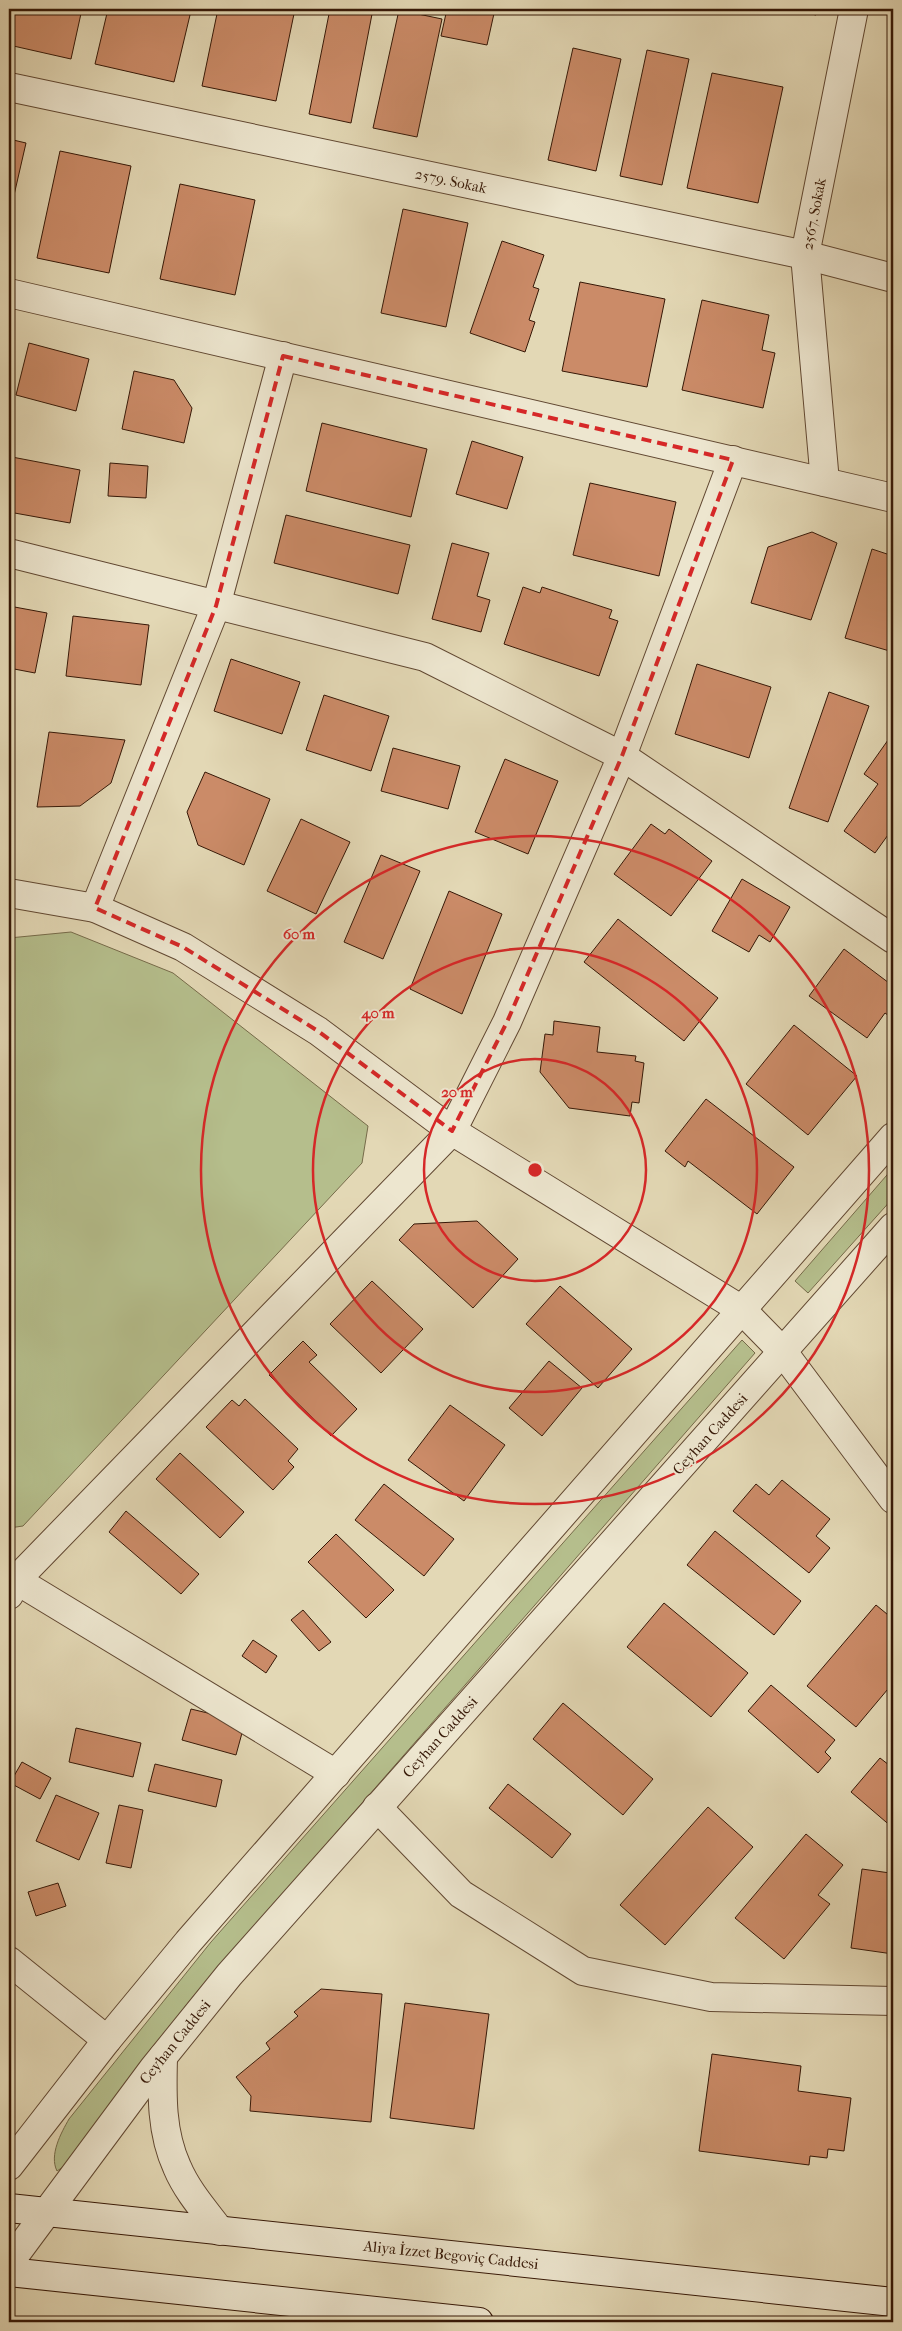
<svg xmlns="http://www.w3.org/2000/svg" width="902" height="2331" viewBox="0 0 902 2331" font-family="'IM FELL French Canon',serif">
<rect width="100%" height="100%" fill="#e3d8b5"/>
<filter id="stains"><feTurbulence type="fractalNoise" baseFrequency=".004" numOctaves="4"/><feColorMatrix values="0 0 0 0 .2 0 0 0 0 .09 0 0 0 0 .02 0 0 0 .5 -.17"/></filter>
<radialGradient id="worn" r=".72"><stop offset=".6" stop-color="#630" stop-opacity="0"/><stop offset="1" stop-color="#630" stop-opacity=".3"/></radialGradient>
<g fill="#b5be8c" stroke="#766b4a">
<polygon points="71,932 173,973 368,1126 362,1163 23,1526 9,1528 9,938"/>
<polygon points="893,1168 893,1198 808,1293 795,1281"/>
<path d="M742 1340 755 1353 231 1953 191 1999 63 2167 57 2171C49 2155 61 2133 69 2119L211 1942Z"/>
</g>
<g fill="#cb8b68" stroke="#361807">
<polygon points="9,9 82,9 71,59 9,45"/>
<polygon points="108,9 179,9 190,15 174,82 95,64"/>
<polygon points="218,9 295,9 276,101 202,86"/>
<polygon points="330,9 373,9 351,123 309,114"/>
<polygon points="447,9 495,9 487,45 441,36"/>
<polygon points="788,9 817,9 816,15"/>
<polygon points="399,10 442,19 417,137 373,128"/>
<polygon points="573,48 621,59 596,171 548,160"/>
<polygon points="647,50 689,59 662,185 620,176"/>
<polygon points="712,73 783,87 758,203 687,188"/>
<polygon points="9,139 26,143 9,217"/>
<polygon points="60,151 131,166 109,273 37,258"/>
<polygon points="180,184 255,200 235,295 160,279"/>
<polygon points="403,209 468,223 446,327 381,313"/>
<polygon points="893,216 893,241 888,240"/>
<polygon points="502,241 544,255 533,287 539,289 529,320 535,322 525,352 470,333"/>
<polygon points="580,282 665,299 647,387 562,371"/>
<polygon points="702,300 769,315 762,350 775,353 763,408 682,390"/>
<polygon points="29,343 89,359 76,411 16,395"/>
<polygon points="893,343 893,360 889,359"/>
<polygon points="134,371 174,380 192,408 184,443 122,429"/>
<polygon points="322,423 427,449 411,517 306,491"/>
<polygon points="472,441 523,457 507,509 456,494"/>
<polygon points="12,457 80,470 70,523 9,512 9,477"/>
<polygon points="110,463 148,466 146,498 108,496"/>
<polygon points="590,483 676,502 659,576 573,555"/>
<polygon points="286,515 410,545 398,594 274,563"/>
<polygon points="812,532 837,543 811,620 751,603 768,547"/>
<polygon points="452,543 489,553 477,596 490,600 481,632 432,619"/>
<polygon points="872,549 893,556 893,652 845,638"/>
<polygon points="523,587 540,593 542,587 612,610 609,618 618,621 599,676 504,644"/>
<polygon points="9,606 47,613 35,673 9,668"/>
<polygon points="73,616 149,625 141,685 66,676"/>
<polygon points="231,659 300,682 282,734 214,711"/>
<polygon points="697,664 771,687 749,758 675,734"/>
<polygon points="829,692 869,706 828,822 789,808"/>
<polygon points="324,695 389,716 371,771 306,750"/>
<polygon points="49,732 125,740 111,783 80,806 37,807"/>
<polygon points="893,733 893,828 875,853 844,831 878,784 864,774"/>
<polygon points="393,748 460,766 448,809 381,791"/>
<polygon points="505,759 558,781 528,854 475,832"/>
<polygon points="205,772 270,799 244,865 198,845 187,812"/>
<polygon points="301,819 350,842 316,914 267,891"/>
<polygon points="651,824 665,834 669,829 712,861 671,916 614,874"/>
<polygon points="381,855 420,871 383,959 344,942"/>
<polygon points="742,879 790,907 770,942 759,935 749,952 712,931"/>
<polygon points="449,891 502,914 462,1014 410,989"/>
<polygon points="618,919 718,998 684,1041 584,962"/>
<polygon points="844,949 893,986 893,1017 892,1018 885,1013 867,1038 809,996"/>
<polygon points="554,1021 600,1027 597,1052 636,1056 635,1061 644,1063 639,1103 632,1102 630,1116 569,1108 540,1072 545,1034 553,1035"/>
<polygon points="794,1025 857,1076 808,1135 746,1084"/>
<polygon points="706,1099 794,1167 757,1214 688,1161 685,1167 665,1151"/>
<polygon points="477,1221 518,1259 473,1308 399,1240 414,1224"/>
<polygon points="372,1281 423,1329 381,1373 330,1324"/>
<polygon points="560,1286 632,1349 598,1388 526,1324"/>
<polygon points="303,1341 317,1355 309,1362 357,1409 331,1436 269,1375"/>
<polygon points="549,1361 582,1388 542,1436 509,1408"/>
<polygon points="245,1399 298,1449 288,1461 294,1467 273,1490 206,1427 232,1400 239,1406"/>
<polygon points="450,1405 505,1445 464,1501 408,1460"/>
<polygon points="180,1453 244,1512 220,1538 156,1479"/>
<polygon points="782,1480 830,1519 816,1536 830,1548 809,1573 733,1511 756,1484 769,1495"/>
<polygon points="384,1484 454,1539 424,1576 355,1520"/>
<polygon points="126,1511 199,1574 181,1594 109,1532"/>
<polygon points="715,1531 801,1601 774,1635 687,1565"/>
<polygon points="336,1534 394,1590 366,1618 308,1562"/>
<polygon points="664,1603 748,1673 711,1717 627,1647"/>
<polygon points="876,1605 893,1619 893,1683 856,1727 807,1686"/>
<polygon points="303,1610 331,1642 319,1651 291,1620"/>
<polygon points="253,1640 277,1656 266,1673 242,1656"/>
<polygon points="771,1685 835,1740 825,1752 831,1758 818,1773 748,1711"/>
<polygon points="563,1703 653,1779 623,1815 533,1739"/>
<polygon points="191,1709 245,1722 236,1755 182,1740"/>
<polygon points="76,1728 141,1743 133,1777 69,1762"/>
<polygon points="880,1758 889,1765 893,1760 893,1828 851,1792"/>
<polygon points="22,1762 51,1778 40,1799 10,1783"/>
<polygon points="155,1764 222,1780 216,1807 148,1791"/>
<polygon points="508,1784 571,1834 552,1858 489,1808"/>
<polygon points="56,1795 99,1813 79,1860 36,1841"/>
<polygon points="119,1805 143,1810 131,1868 106,1863"/>
<polygon points="708,1807 753,1847 665,1945 620,1905"/>
<polygon points="806,1834 843,1865 818,1895 830,1904 784,1959 735,1918"/>
<polygon points="862,1869 890,1873 888,1889 893,1889 893,1954 851,1948"/>
<polygon points="58,1883 66,1906 36,1916 28,1892"/>
<polygon points="321,1989 382,1994 371,2122 250,2111 251,2096 236,2077 270,2049 266,2043 298,2016 294,2012"/>
<polygon points="405,2003 489,2014 474,2129 390,2118"/>
<polygon points="712,2054 801,2066 798,2091 851,2098 844,2151 828,2149 827,2158 810,2156 809,2165 699,2151"/>
</g>
<g fill="none" stroke-linecap="round" stroke-linejoin="round">
<defs>
<g id="minor">
<polyline points="9,87 805,255 893,278"/>
<polyline points="9,293 893,498"/>
<polyline points="825,482 805,255 854,9"/>
<polyline points="9,553 425,657 622,756 893,939"/>
<polyline points="9,893 95,908 183,947 318,1031 452,1131 742,1310 783,1352 893,1499"/>
<polyline points="95,908 216,606 283,356"/>
<polyline points="9,1580 16,1580 336,1774"/>
<polyline points="9,1595 16,1580 452,1131 507,1022 622,756 733,460"/>
<polyline points="377,1807 461,1894 583,1971 711,1997 893,2001"/>
<polyline points="9,1961 107,2040"/>
</g>
<g id="tertiary">
<path d="M163 2057C162 2095 161 2132 177 2167 187 2191 205 2211 220 2231"/>
<polyline points="9,2166 107,2040 188,1942 893,1137"/>
<polyline points="9,2263 153,2069 229,1975 893,1227"/>
</g>
<g id="secondary">
<polyline points="9,2208 893,2302"/>
<polyline points="9,2272 479,2322"/>
</g>
</defs>
<use href="#minor" stroke="#614832" stroke-width="30"/>
<use href="#tertiary" stroke="#614832" stroke-width="30"/>
<use href="#secondary" stroke="#361807" stroke-width="30"/>
<use href="#minor" stroke="#ede6cf" stroke-width="28"/>
<use href="#tertiary" stroke="#ede6cf" stroke-width="28"/>
<use href="#secondary" stroke="#ede6cf" stroke-width="28"/>
</g>
<path fill="none" stroke="#d62828" stroke-width="4" stroke-dasharray="10 6" stroke-linejoin="round" d="M283 356 733 460 622 756 507 1022 452 1131 318 1031 183 947 95 908 216 606Z"/>
<g fill="none" stroke="#d62828" stroke-width="2.5">
<circle cx="535" cy="1170" r="111"/>
<circle cx="535" cy="1170" r="222"/>
<circle cx="535" cy="1170" r="334"/>
</g>
<g text-anchor="middle" dominant-baseline="central" stroke-width="4" stroke-linejoin="round" paint-order="stroke">
<g font-size="15" fill="#361807" stroke="#ede6cf">
<text transform="translate(451 181) rotate(12)">2579. Sokak</text>
<text transform="translate(814 214) rotate(-79)">2567. Sokak</text>
<text transform="translate(710 1434) rotate(-48)">Ceyhan Caddesi</text>
<text transform="translate(440 1737) rotate(-48)">Ceyhan Caddesi</text>
<text transform="translate(175 2042) rotate(-51)">Ceyhan Caddesi</text>
<text transform="translate(451 2255) rotate(6)">Aliya İzzet Begoviç Caddesi</text>
</g>
</g>
<circle cx="535" cy="1170" r="8" fill="#d62828" stroke="#ede6cf" stroke-width="2.5"/>
<g font-size="15" text-anchor="middle" font-weight="bold" fill="#d62828" stroke="#ede6cf" stroke-width="4" stroke-linejoin="round" paint-order="stroke">
<text x="299" y="939">60 m</text>
<text x="378" y="1018">40 m</text>
<text x="457" y="1097">20 m</text>
</g>
<rect width="902" height="2331" fill="none" stroke="#e3d8b5" stroke-width="30"/>
<rect x="10" y="10" width="882" height="2311" fill="none" stroke="#361807" stroke-width="2.5"/>
<rect x="15" y="15" width="872" height="2301" fill="none" stroke="#361807"/>
<rect width="100%" height="100%" filter="url(#stains)"/>
<rect width="100%" height="100%" fill="url(#worn)"/>
</svg>
